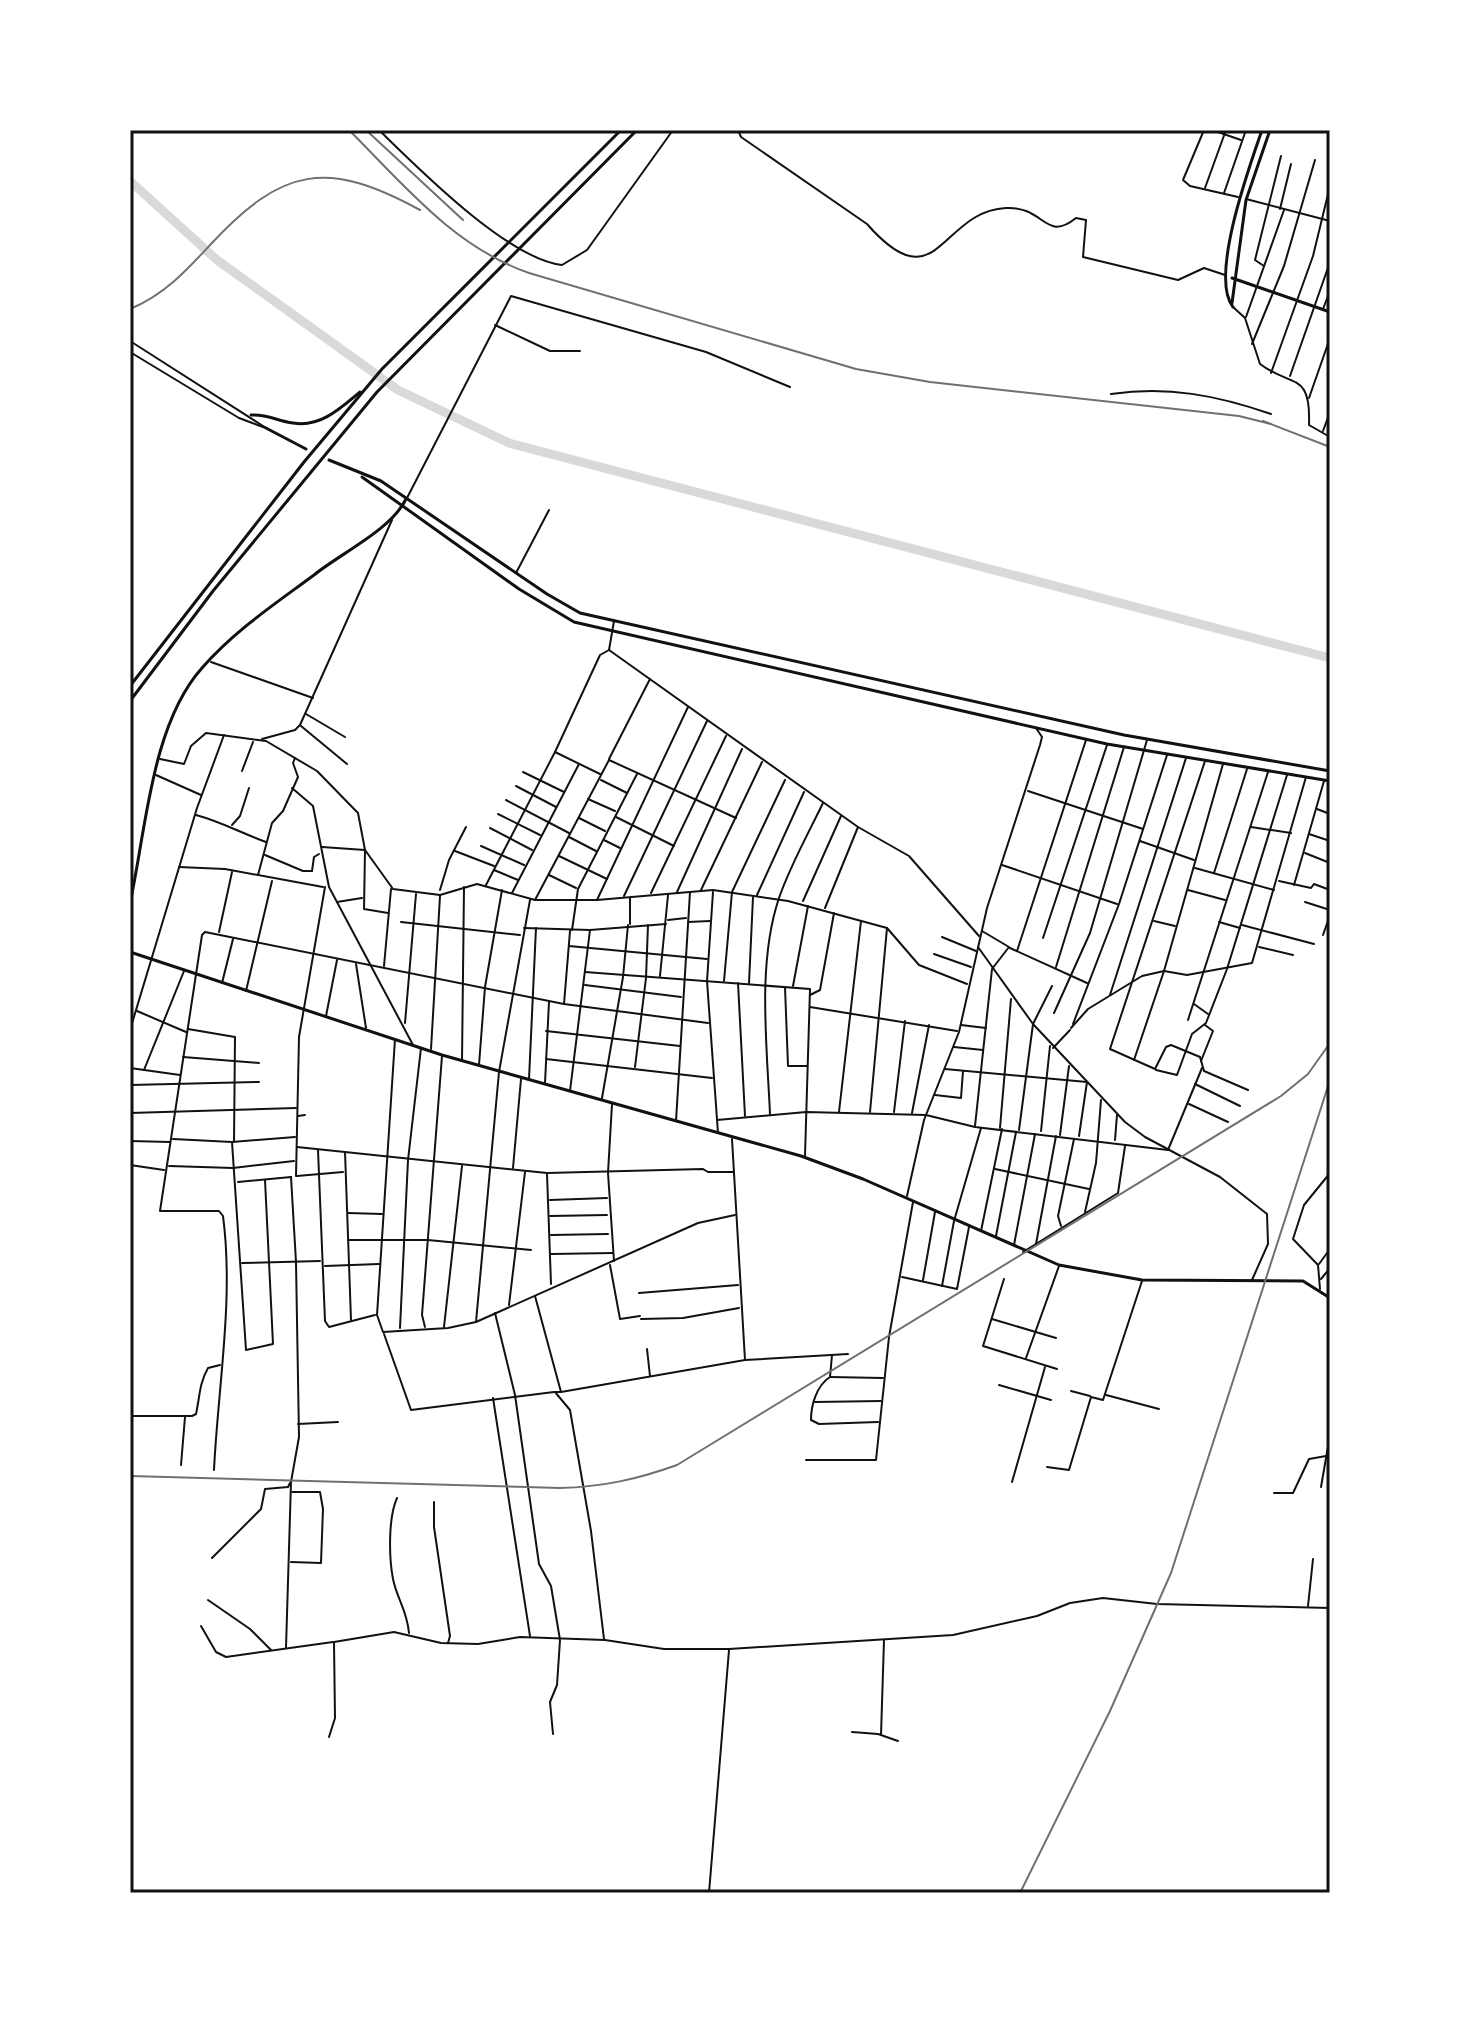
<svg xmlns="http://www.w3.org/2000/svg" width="1460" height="2023" viewBox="0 0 1460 2023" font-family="Figtree,sans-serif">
<rect width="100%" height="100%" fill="#fff"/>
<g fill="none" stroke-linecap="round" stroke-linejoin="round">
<polyline stroke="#d9d9d9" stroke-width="9" points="130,181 217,260 398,390 509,443 1330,658"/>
<g stroke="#111" stroke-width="2">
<path d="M379 130C419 169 508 259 562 265L587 250 673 130"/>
<path d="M738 130 741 137 867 224C938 305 940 211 1006 208 1045 206 1045 243 1076 218L1086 220 1083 257 1178 280 1204 268 1225 275"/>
<polyline points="1204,130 1183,180 1190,186 1238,197"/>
<polyline points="1212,130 1241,140"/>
<polyline points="1205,188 1226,130"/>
<polyline points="1224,193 1246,130"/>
<polyline points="1246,199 1330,221"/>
<polyline points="1280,209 1291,164"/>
<polyline points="1264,266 1255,260 1281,156"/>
<path d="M1233 307 1245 318 1260 364C1292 388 1311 371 1309 425L1330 437"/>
<polyline points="1323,309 1330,291"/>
<polyline points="1246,317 1284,210"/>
<polyline points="495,325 550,351 580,351"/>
<polyline points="130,341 263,426"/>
<polyline points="1252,344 1284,266 1315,160"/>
<polyline points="130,352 239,418 263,427"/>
<polyline points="1271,373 1313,256 1330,186"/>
<polyline points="1290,376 1330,262"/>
<path d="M1111 394C1168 386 1216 395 1271 414"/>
<polyline points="1309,398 1330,338"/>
<polyline points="1323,431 1330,412"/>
<polyline points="407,498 511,296 706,352 790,387"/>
<polyline points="516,573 549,510"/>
<polyline points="609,650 858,827 825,908"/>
<polyline points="211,662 313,698"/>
<polyline points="306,714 345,737"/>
<polyline points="301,726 347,764"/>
<polyline points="262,739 295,730 300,725 392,520"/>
<polyline points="555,752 600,774"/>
<polyline points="160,759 184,764 191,746 206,733 266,741 317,771 358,813 365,850 393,889 440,895 477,884 535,900 597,900 713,890 788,901 887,928 919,965 967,984"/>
<polyline points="609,759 650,679"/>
<polyline points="1205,761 1110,1049 1155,1069 1166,1047 1171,1045 1200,1057 1204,1071 1248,1090"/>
<polyline points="242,771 253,742"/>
<polyline points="523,772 564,792"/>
<polyline points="156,775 201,795"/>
<polyline points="601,780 627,793"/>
<polyline points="516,786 556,807"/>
<polyline points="292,788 313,806 329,887 413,1045"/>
<polyline points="1028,791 1143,829"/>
<polyline points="588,799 615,811"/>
<polyline points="506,800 569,833"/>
<polyline points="1317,809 1330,814"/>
<polyline points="498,814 540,835"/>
<path d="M196 815C222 822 241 833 266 842"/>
<polyline points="616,817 674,846"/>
<polyline points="579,818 605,831"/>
<polyline points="232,825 240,816 249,788"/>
<polyline points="858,827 909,856 979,936"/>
<polyline points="1251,827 1291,833"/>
<polyline points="490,828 532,850"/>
<polyline points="1309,834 1330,841"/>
<polyline points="569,837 596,851"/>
<polyline points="604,840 620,848"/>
<polyline points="1140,841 1194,860"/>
<polyline points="481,846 524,865"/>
<polyline points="322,847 365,850 364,909 388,913"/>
<polyline points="455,851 494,866"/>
<polyline points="1305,853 1330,863"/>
<polyline points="265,855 303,871 312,871 314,857 319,854"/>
<polyline points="559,856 607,879"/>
<polyline points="1002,865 1117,904"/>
<polyline points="179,867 225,869 323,887"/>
<polyline points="1195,868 1274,890"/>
<polyline points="494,870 518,880"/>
<polyline points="1214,873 1247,769"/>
<polyline points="258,875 272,823 283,811 298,777 293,763 295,758"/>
<polyline points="549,875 576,888"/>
<polyline points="1279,881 1311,888 1314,884 1330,890"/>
<polyline points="486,885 555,752 600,655 609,650 614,621"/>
<polyline points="1294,885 1324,781"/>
<polyline points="440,890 449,860 466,827"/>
<polyline points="701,890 762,762"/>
<polyline points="1188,890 1225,900"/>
<polyline points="677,892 742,749"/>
<polyline points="713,892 707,981 718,1133"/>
<polyline points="512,893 579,764"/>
<polyline points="651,893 726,736"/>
<polyline points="757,895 804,792"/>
<polyline points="624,896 707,721"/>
<polyline points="630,898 630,924"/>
<polyline points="535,900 609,760 736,818"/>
<polyline points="597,900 688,707"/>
<polyline points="803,901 841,816"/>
<polyline points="337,902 362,898"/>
<polyline points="1305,902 1330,910"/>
<polyline points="668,920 686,918"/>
<polyline points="1154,921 1175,926"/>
<polyline points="401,922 520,935"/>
<polyline points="688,922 710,921"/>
<polyline points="1219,922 1240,928"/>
<polyline points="1242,925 1314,944"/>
<polyline points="524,928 590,930 666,924"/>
<polyline points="572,930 578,889 637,774"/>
<polyline points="219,932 232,872"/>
<polyline points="1323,935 1330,915"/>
<polyline points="942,937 976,951"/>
<polyline points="1043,938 1107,745"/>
<polyline points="569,946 707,959"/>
<polyline points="978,947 1033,1024 1125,1122 1145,1137 1220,1177 1267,1214 1268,1244 1252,1280"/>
<polyline points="1259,947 1293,955"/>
<polyline points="1010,948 1087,983"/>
<polyline points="1017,951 1086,740"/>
<polyline points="934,954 971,967"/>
<polyline points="356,964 366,1028"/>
<polyline points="384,966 391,889"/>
<polyline points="1056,967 1124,747"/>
<polyline points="585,972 810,989 805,1156"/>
<polyline points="660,976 668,895"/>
<polyline points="724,981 732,892 785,780"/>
<polyline points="222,983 233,939"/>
<polyline points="738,983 745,1116"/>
<polyline points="749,983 753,897"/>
<polyline points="585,985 681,997"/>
<polyline points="793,986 808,906"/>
<polyline points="785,987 788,1066 807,1066"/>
<polyline points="246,991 272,881"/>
<polyline points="810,995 820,990 834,913"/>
<polyline points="1110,995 1186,758"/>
<polyline points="564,1004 570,931"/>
<polyline points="1194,1004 1208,1014"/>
<polyline points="810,1007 957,1031"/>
<polyline points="137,1011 186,1032"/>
<polyline points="1054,1013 1090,933 1147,740"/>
<polyline points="326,1016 337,960"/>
<polyline points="1188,1020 1268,772"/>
<polyline points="405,1023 416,894"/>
<polyline points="1073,1024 1119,904 1167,755"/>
<polyline points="961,1025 986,1028"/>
<polyline points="1071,1028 1088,1009 1142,976 1164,971 1187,975 1252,963 1306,777"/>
<polyline points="188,1029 235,1037 234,1142"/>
<polyline points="130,1030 197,808 224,735"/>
<polyline points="546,1031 680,1046"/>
<polyline points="395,1039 377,1315 383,1332 448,1328 476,1322 698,1223 735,1215"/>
<polyline points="954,1047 983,1050"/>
<polyline points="1053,1048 1070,1030"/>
<polyline points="431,1049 440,896"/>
<polyline points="183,1057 259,1063"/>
<polyline points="546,1059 712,1078"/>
<polyline points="1134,1060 1164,971 1223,764"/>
<polyline points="462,1061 464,887"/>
<polyline points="1201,1061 1213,1031 1205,1025"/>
<polyline points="479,1065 485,987 502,890"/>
<polyline points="635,1067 646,978 648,925"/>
<polyline points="130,1068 180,1075"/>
<polyline points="945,1069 1087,1082 1079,1136"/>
<polyline points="144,1070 184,971"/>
<polyline points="1156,1070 1177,1075 1192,1034 1206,1023 1227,969 1287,775"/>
<polyline points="529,1079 536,928"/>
<polyline points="545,1083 549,1002"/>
<polyline points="1195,1084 1240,1106"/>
<polyline points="130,1085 259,1082"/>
<polyline points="570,1091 590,930"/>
<polyline points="935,1095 961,1098 963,1071"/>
<polyline points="602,1098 623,977 628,925"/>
<polyline points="612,1104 608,1173 614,1261"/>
<polyline points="1189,1104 1228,1122"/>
<polyline points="839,1112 861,921"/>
<polyline points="870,1112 887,928"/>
<polyline points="894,1112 905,1021"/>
<polyline points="130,1113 296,1108"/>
<polyline points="912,1113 929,1025"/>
<path d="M770 1114C767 1046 757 963 779 898 790 866 808 834 823 803"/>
<polyline points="298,1116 305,1115"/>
<polyline points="717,1120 806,1112 926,1115 975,1127 1168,1150 1202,1068"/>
<polyline points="676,1121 690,892"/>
<polyline points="975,1126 992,969 1009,947 982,931"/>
<polyline points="1000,1128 1011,999"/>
<polyline points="1019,1130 1033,1024 1052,986"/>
<polyline points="1041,1131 1050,1046"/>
<polyline points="1060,1135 1069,1066"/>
<polyline points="173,1139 232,1142 295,1137"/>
<polyline points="732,1139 745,1360"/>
<polyline points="1115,1140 1117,1115"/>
<polyline points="130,1141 170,1142"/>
<polyline points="232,1142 246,1350 273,1344 265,1180"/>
<polyline points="297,1147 547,1173 703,1169 708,1172 733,1172"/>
<polyline points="318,1150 325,1321 329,1327 375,1315"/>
<polyline points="345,1152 351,1320"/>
<polyline points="130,1165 164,1170"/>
<polyline points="169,1166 233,1168 294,1161"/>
<polyline points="513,1168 521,1079"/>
<polyline points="995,1169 1089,1189"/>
<polyline points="547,1174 551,1284"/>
<polyline points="296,1176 299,1037 325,887"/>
<polyline points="297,1176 343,1172"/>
<polyline points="238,1182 291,1177"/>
<polyline points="907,1196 924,1120 959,1032 987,908 1040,745 1042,737 1036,728"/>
<polyline points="550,1200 607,1198"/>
<polyline points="1085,1212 1096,1163 1101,1100"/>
<polyline points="348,1213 382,1214"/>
<polyline points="550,1216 607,1215"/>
<polyline points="1328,1222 1330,1223"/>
<polyline points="1061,1226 1058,1216 1074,1139"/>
<polyline points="981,1231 1002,1129"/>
<polyline points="551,1235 608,1234"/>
<polyline points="996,1236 1016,1132"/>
<polyline points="348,1240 428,1240 531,1250"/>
<polyline points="1036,1244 1056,1136"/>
<polyline points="1014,1245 1035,1134"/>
<polyline points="1023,1252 1118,1193 1125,1146"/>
<polyline points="551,1254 613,1253"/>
<polyline points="242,1263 320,1261"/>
<polyline points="1319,1264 1330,1249"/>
<polyline points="610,1265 620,1319 640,1316"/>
<polyline points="325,1266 379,1264"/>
<polyline points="902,1277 957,1289 969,1227"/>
<polyline points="1004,1279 983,1346 1057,1369"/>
<polyline points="1321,1279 1330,1268"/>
<polyline points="923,1280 935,1212"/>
<polyline points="942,1286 954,1221 981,1128"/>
<polyline points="1320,1289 1318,1265 1293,1239 1304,1205 1330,1173"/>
<polyline points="639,1293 738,1285"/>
<polyline points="535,1296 561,1392 555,1392 570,1410 591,1531 604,1639"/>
<polyline points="509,1305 525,1172"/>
<polyline points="495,1313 515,1395 539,1564 551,1586 560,1640 557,1685 550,1702 553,1734"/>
<polyline points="641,1319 683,1318 739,1308"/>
<polyline points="992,1319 1056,1338"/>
<polyline points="476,1322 499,1072 530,900"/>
<polyline points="425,1327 422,1315 442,1056"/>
<polyline points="444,1327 462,1166"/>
<polyline points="400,1328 408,1160 421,1048"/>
<polyline points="384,1334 411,1410 554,1392"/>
<polyline points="647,1349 650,1376"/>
<path d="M832 1355 830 1377C816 1386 811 1406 811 1420L819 1424 878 1422"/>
<polyline points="1026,1358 1059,1266"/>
<polyline points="830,1377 883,1378"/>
<polyline points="999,1385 1051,1400"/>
<polyline points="1071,1391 1090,1396"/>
<polyline points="561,1392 745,1360 848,1354"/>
<polyline points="1106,1395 1159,1409"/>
<polyline points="493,1398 530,1636"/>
<polyline points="815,1402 881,1401"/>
<path d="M130 1416H192L196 1414C200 1396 199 1384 208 1368L220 1365"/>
<polyline points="298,1424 338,1422"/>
<polyline points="806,1460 876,1460 889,1337 913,1202"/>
<polyline points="181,1465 185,1417"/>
<polyline points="1047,1467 1069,1470 1091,1397 1103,1400 1142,1281"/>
<path d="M214 1470C218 1386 234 1299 223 1216L219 1211H160L202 935 205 932 564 1004 708 1023"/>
<polyline points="1012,1482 1045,1367"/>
<polyline points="1321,1487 1330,1435"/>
<polyline points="1274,1493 1293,1493 1309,1459 1326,1456"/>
<path d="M397 1498C388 1518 389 1558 393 1579 397 1599 407 1610 409 1633"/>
<polyline points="434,1502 434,1527 450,1636 448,1643"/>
<polyline points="212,1558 261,1509 265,1489 288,1487 290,1483"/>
<polyline points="291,1562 321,1563 323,1509 320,1492 292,1492"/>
<polyline points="208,1600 250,1629 271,1650"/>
<polyline points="1308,1606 1313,1559"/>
<polyline points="201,1626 216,1652 226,1657 333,1642"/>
<polyline points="286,1648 291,1482 299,1437 296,1262 291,1177"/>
<polyline points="852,1732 878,1734 898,1741"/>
<polyline points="881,1735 884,1640"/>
<polyline points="329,1737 335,1718 334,1642 394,1632 441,1643 478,1644 520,1637 605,1640 664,1649 729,1649 953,1635 1037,1616 1070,1603 1103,1598 1157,1604 1330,1608"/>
<polyline points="709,1893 729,1650"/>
</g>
<g stroke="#111" stroke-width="3">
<polyline points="1232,278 1330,312"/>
<polyline points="1232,303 1246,200 1270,130"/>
<path d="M1233 307C1209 277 1250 165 1262 130"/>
</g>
<g stroke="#111" stroke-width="3">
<polyline points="264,427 306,449"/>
<polyline points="329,460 381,481 547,594 580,613 1124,735 1330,771"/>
<polyline points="362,477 519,589 574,622 1107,744 1330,781"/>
<path d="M130 903C146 831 151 725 202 668 234 631 275 604 314 575 341 553 391 530 406 499"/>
</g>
<polyline stroke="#111" stroke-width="3" points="130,952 442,1055 801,1156 863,1179 1059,1265 1142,1280 1303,1281 1330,1298"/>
<g stroke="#111" stroke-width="3">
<path d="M251 415C268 414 277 421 293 423 320 428 341 408 360 392"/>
<polyline points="130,686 304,462 382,369 621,130"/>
<polyline points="130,701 213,591 377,392 637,130"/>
</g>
<g stroke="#707070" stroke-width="2">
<path d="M349 130C404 185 454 247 529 273L856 369 930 382 1239 416 1271 424"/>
<polyline points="366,130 463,220"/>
<path d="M130 309C164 295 186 271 210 245 282 167 327 159 420 210"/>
<polyline points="1263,421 1330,447"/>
<path d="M130 1476 560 1488C603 1487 638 1479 677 1465L1281 1096 1308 1074 1330 1043"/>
<polyline points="1020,1893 1110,1711 1171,1573 1330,1080"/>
</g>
</g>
<rect width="1460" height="2023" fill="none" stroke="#ffffff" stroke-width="264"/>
<rect x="132" y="132" width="1196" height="1759" fill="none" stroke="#111" stroke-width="3"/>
</svg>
